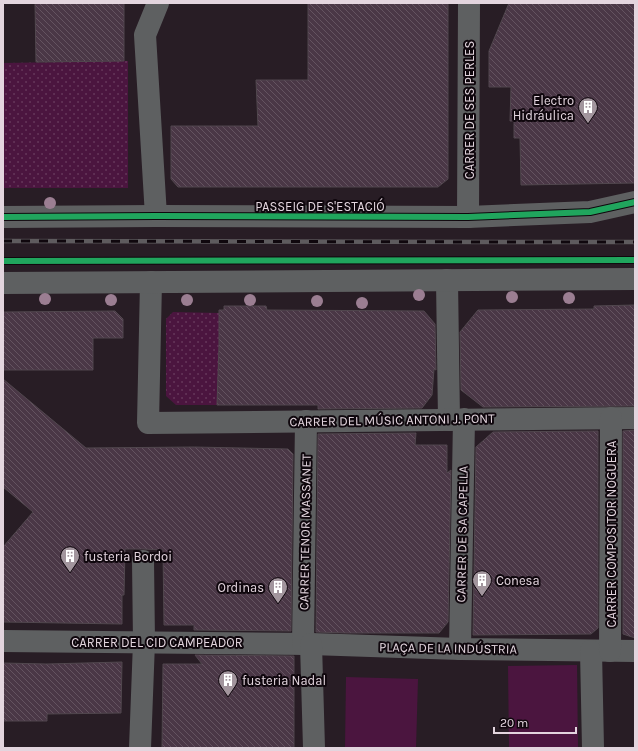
<svg xmlns="http://www.w3.org/2000/svg" width="638" height="751" viewBox="0 0 638 751" font-family="Karla,sans-serif">
<defs>
<pattern id="grass-dots" width="8" height="8" patternUnits="userSpaceOnUse"><rect width="8" height="8" fill="#4b153f"/><path d="M2 2h.1M6 6h.1" fill="none" stroke="#65365a" stroke-width="1.8" stroke-linecap="round"/></pattern>
<pattern id="building-back-hatch" width="6" height="6" patternUnits="userSpaceOnUse"><rect width="6" height="6" fill="#4a3746"/><path d="M-1 5l2 2M0 0l6 6M5-1l2 2" fill="none" stroke="#645360"/></pattern>
</defs>
<rect width="100%" height="100%" fill="#281d25"/>
<g fill="url(#grass-dots)">
<polygon points="124,61 128,61 128,188 3,188 3,63"/>
<polygon points="173,312 219,313 219,346 217,405 176,405 166,396 166,319"/>
</g>
<g fill="#4b153f">
<polygon points="577,665 578,748 509,748 508,666"/>
<polygon points="346,677 418,679 416,748 345,748"/>
</g>
<g fill="url(#building-back-hatch)" stroke="#51474e">
<polygon points="35,3 124,3 124,61 36,62"/>
<polygon points="308,3 448,3 448,179 438,187 178,187 171,179 171,126 258,126 256,80 308,80"/>
<polygon points="509,3 635,3 635,183 521,185 520,138 514,138 514,121 510,121 511,87 489,87 489,51"/>
<polygon points="635,305 635,406 483,407 461,390 460,332 478,310 594,309 594,306"/>
<polygon points="224,306 266,306 267,310 424,311 435,324 436,370 434,369 432,395 422,408 318,409 318,405 217,405 219,346 219,310 224,310"/>
<polygon points="115,311 123,319 123,338 93,338 93,370 3,370 3,312"/>
<polygon points="3,379 86,448 194,447 288,449 293,454 291,631 194,630 194,625 164,625 163,550 143,549 125,549 124,595 122,595 122,624 3,622 3,547 33,512 3,487"/>
<polygon points="635,430 635,638 623,634 623,431"/>
<polygon points="598,431 598,628 591,634 473,635 476,447 493,432"/>
<polygon points="416,433 415,445 447,445 447,473 451,470 448,622 439,633 346,633 316,632 318,434"/>
<polygon points="195,655 294,656 294,748 162,748 163,664 202,664"/>
<polygon points="122,662 121,713 47,714 47,721 3,721 3,663 47,664"/>
</g>
<g fill="none" stroke-linecap="round" stroke-linejoin="round">
<g stroke="#5e6061" stroke-width="22">
<polyline points="156,216 145,35 158,3"/>
<polyline points="3,217 156,216 468,217 590,212 635,202"/>
<polyline points="468,217 469,3"/>
<polyline points="447,280 449,420"/>
<polyline points="151,282 148,423 635,418"/>
<polyline points="3,283 635,279"/>
<polyline points="3,641 311,644 460,649 635,651"/>
<polyline points="303,644 306,421"/>
<polyline points="311,644 314,748"/>
<polyline points="460,649 464,419"/>
<polyline points="591,651 593,748"/>
<polyline points="610,651 611,418"/>
<polyline points="140,748 144,642 143,561"/>
</g>
<defs>
<polyline id="rail" points="3,241 514,242 635,242"/>
</defs>
<use href="#rail" stroke="#5e5b5e" stroke-width="4.5"/>
<use href="#rail" stroke="#0f070d" stroke-width="3" stroke-dasharray="9" stroke-linecap="butt"/>
<defs>
<g id="cycleway">
<polyline points="3,217 156,216 468,217 590,212 635,202"/>
<polyline points="3,261 635,260"/>
</g>
</defs>
<use href="#cycleway" stroke="#0f070d" stroke-width="8"/>
<use href="#cycleway" stroke="#20a55d" stroke-width="6"/>
</g>
<g fill="#9b7e92">
<circle cx="50" cy="203" r="6"/>
<circle cx="419" cy="295" r="6"/>
<circle cx="512" cy="297" r="6"/>
<circle cx="569" cy="298" r="6"/>
<circle cx="45" cy="299" r="6"/>
<circle cx="111" cy="300" r="6"/>
<circle cx="187" cy="300" r="6"/>
<circle cx="250" cy="300" r="6"/>
<circle cx="317" cy="301" r="6"/>
<circle cx="362" cy="303" r="6"/>
</g>
<defs>
<symbol id="building-pin" viewBox="-11 -11 22 30"><path d="M0 17L-7.5 6A9.5 9.5 0 1 1 7.5 6Z" fill="#a2959d" stroke="#0f070d"/><path d="M-4-6H4V6H1V3H-1V6H-4ZM-2.5-4.3h1.7v1.8h-1.7ZM.8-4.3h1.7v1.8H.8ZM-2.5-1h1.7V.8h-1.7ZM.8-1h1.7V.8H.8Z" fill="#fff"/></symbol>
</defs>
<g fill-rule="evenodd">
<use href="#building-pin" x="577" y="96" width="22" height="30"/>
<use href="#building-pin" x="59" y="545" width="22" height="30"/>
<use href="#building-pin" x="471" y="569" width="22" height="30"/>
<use href="#building-pin" x="267" y="576" width="22" height="30"/>
<use href="#building-pin" x="217" y="669" width="22" height="30"/>
</g>
<g text-anchor="middle" dominant-baseline="central" stroke-width="4" stroke-linejoin="round" paint-order="stroke">
<g font-size="13" fill="#e3d5de" stroke="#0f070d" text-anchor="start">
<text x="574" y="100" text-anchor="end">Electro<tspan x="574" dy="15">Hidráulica</tspan></text>
<text x="84" y="556">fusteria Bordoi</text>
<text x="496" y="580">Conesa</text>
<text x="264" y="587" text-anchor="end">Ordinas</text>
<text x="242" y="680">fusteria Nadal</text>
</g>
<g font-size="13" fill="#e3d5de" stroke="#0f070d">
<text transform="translate(469 110) rotate(-90)">CARRER DE SES PERLES</text>
<text x="320" y="206">PASSEIG DE S'ESTACIÓ</text>
<text transform="translate(392 420) rotate(-1)">CARRER DEL MÚSIC ANTONI J. PONT</text>
<text transform="translate(305 532) rotate(-89)">CARRER TENOR MASSANET</text>
<text transform="translate(462 534) rotate(-89)">CARRER DE SA CAPELLA</text>
<text transform="translate(611 534) rotate(-90)">CARRER COMPOSITOR NOGUERA</text>
<text x="157" y="642">CARRER DEL CID CAMPEADOR</text>
<text transform="translate(448 648) rotate(1)">PLAÇA DE LA INDÚSTRIA</text>
</g>
</g>
<rect width="638" height="751" fill="none" stroke="#e3d5de" stroke-width="8"/>
<path d="M494 727v6h82v-6" fill="none" stroke="#e3d5de" stroke-width="2"/>
<text x="500" y="727" font-size="12" fill="#e3d5de" stroke="#0f070d" stroke-width="3" paint-order="stroke">20 m</text>
</svg>
